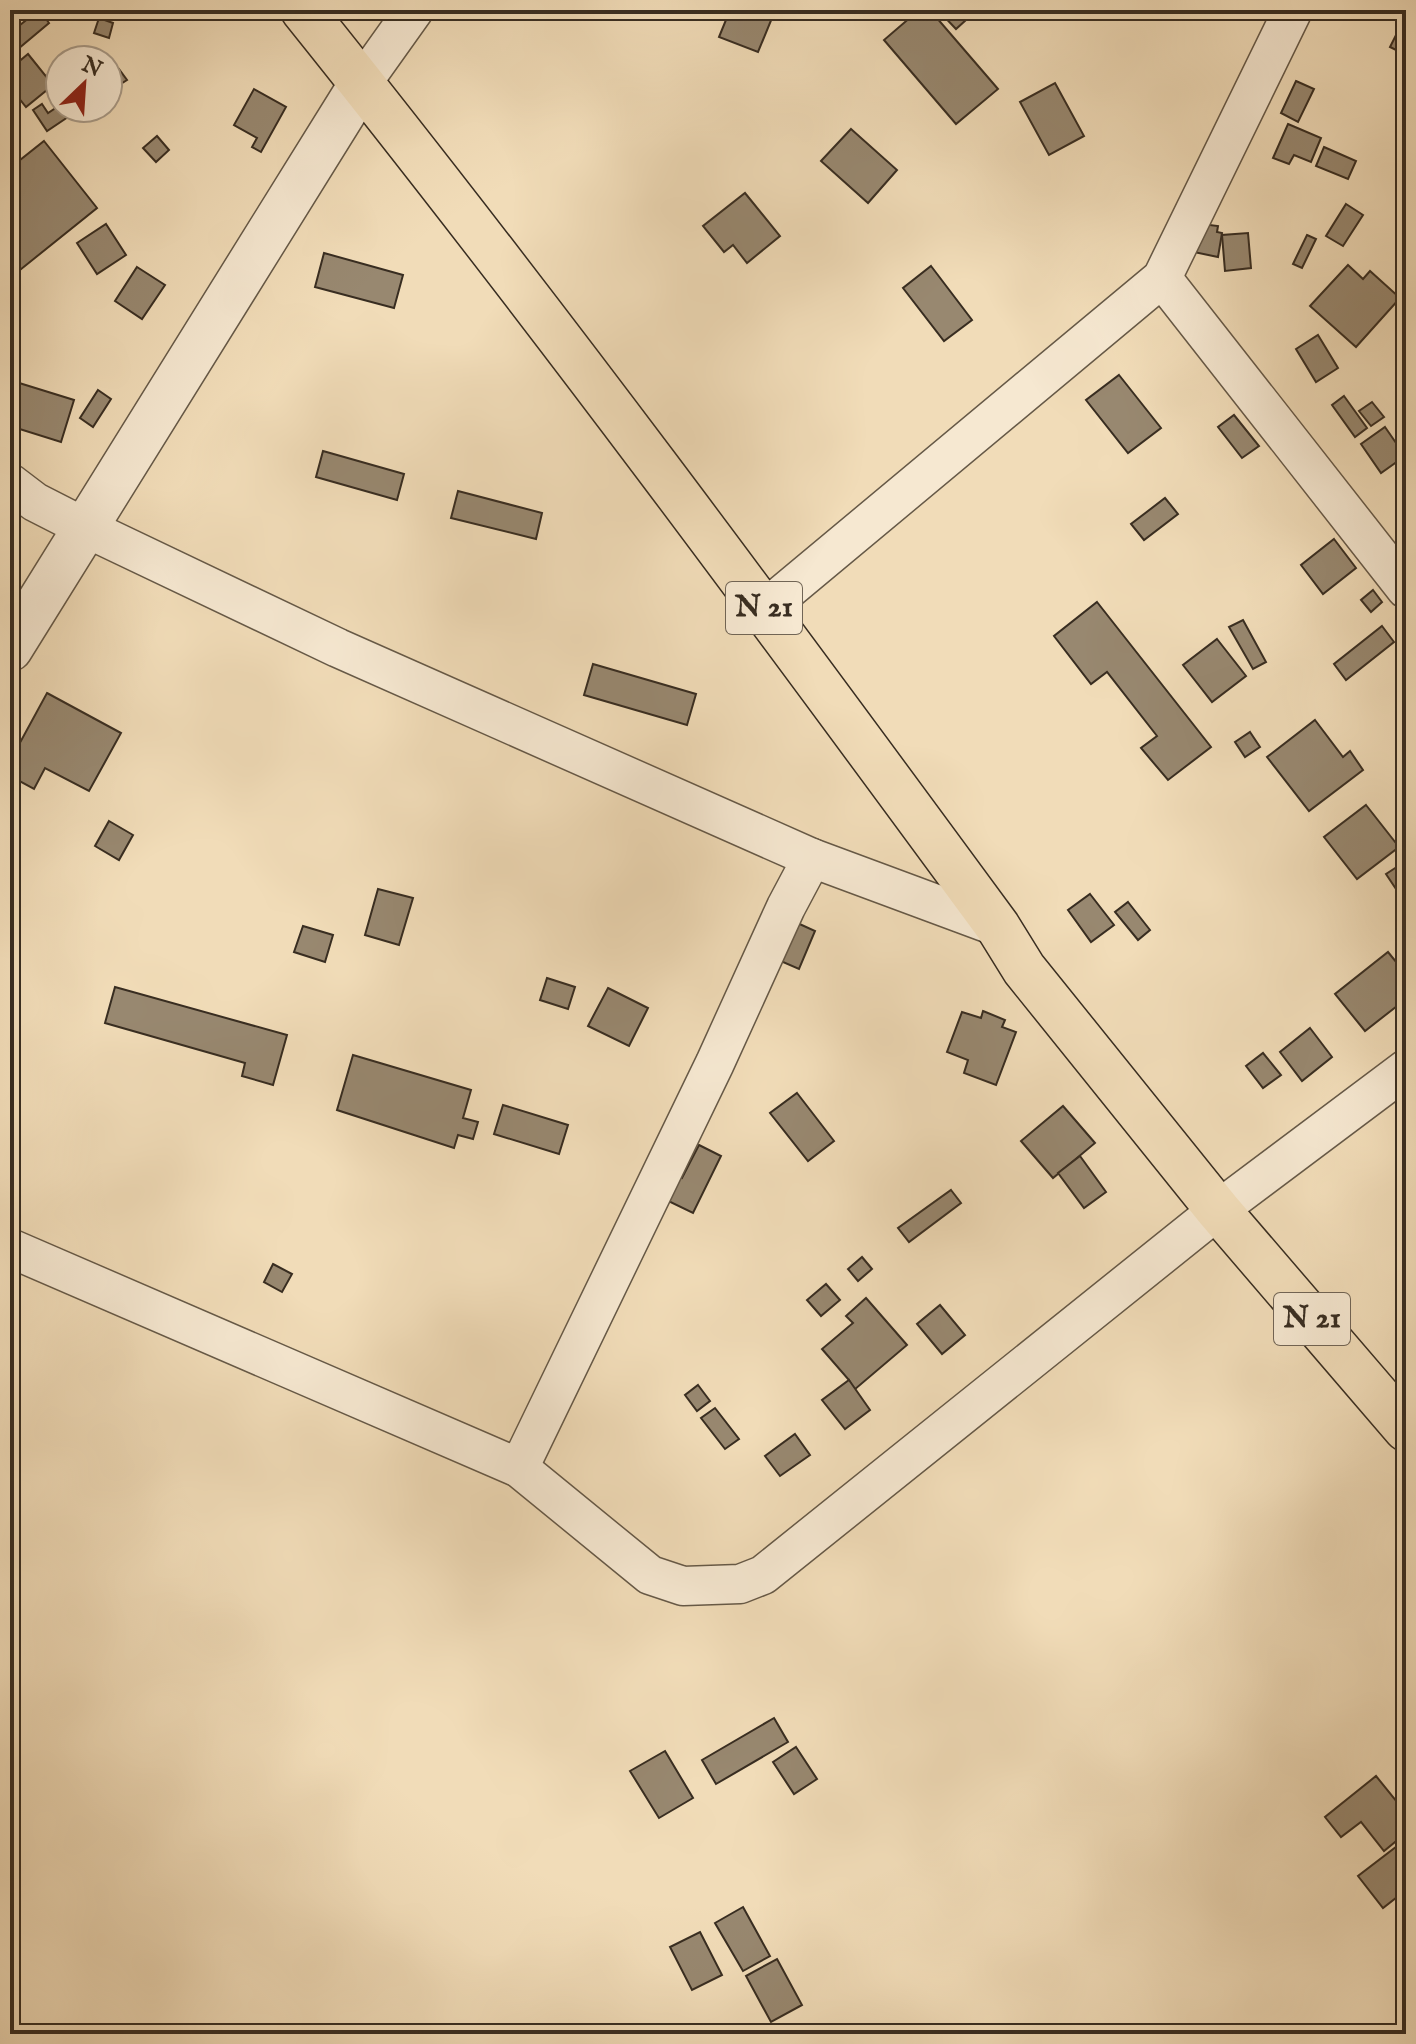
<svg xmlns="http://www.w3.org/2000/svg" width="1416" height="2044" viewBox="0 0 1416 2044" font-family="'IM FELL English',serif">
<rect width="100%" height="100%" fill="#f1dcb8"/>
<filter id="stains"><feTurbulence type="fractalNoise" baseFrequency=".0025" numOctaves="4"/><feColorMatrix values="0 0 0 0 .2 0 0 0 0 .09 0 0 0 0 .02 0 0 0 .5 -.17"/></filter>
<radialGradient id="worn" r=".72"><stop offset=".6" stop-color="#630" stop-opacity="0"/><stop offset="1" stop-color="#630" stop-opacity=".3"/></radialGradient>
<g fill="#988870" stroke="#382d21" stroke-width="2">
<polygon points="39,10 49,23 18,49 10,38 10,33"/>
<polygon points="730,10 751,10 772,18 758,52 719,37"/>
<polygon points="919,10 930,10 998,89 956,124 884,40"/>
<polygon points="938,10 977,10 956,29"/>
<polygon points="99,18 113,23 109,38 94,33"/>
<polygon points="1398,31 1406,35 1406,55 1390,47"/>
<polygon points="28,54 53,85 26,107 10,87 10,69"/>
<polygon points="119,69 127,80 108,92 108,76"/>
<polygon points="1296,81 1314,89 1298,122 1281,113"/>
<polygon points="1055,83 1084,136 1049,155 1020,102"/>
<polygon points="254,89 286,107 261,152 252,147 257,138 234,125"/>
<polygon points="42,104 48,113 60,105 60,108 63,108 68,117 47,131 33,110"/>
<polygon points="1288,124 1321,138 1311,162 1294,155 1289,164 1273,158"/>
<polygon points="851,129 897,170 868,203 821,161"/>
<polygon points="157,136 169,150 156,162 143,148"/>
<polygon points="44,141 97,208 10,278 10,168"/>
<polygon points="1324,147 1356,161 1348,179 1316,166"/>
<polygon points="745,193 780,236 747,263 733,245 724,252 703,226"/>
<polygon points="1346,204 1363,215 1343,246 1326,236"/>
<polygon points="1194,223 1218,226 1217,232 1222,233 1218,257 1189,251"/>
<polygon points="106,224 126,255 97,274 77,243"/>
<polygon points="1248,233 1251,268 1225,271 1222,235"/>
<polygon points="1307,235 1316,239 1302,268 1293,264"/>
<polygon points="324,253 403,275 394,308 315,287"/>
<polygon points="1348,265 1363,279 1370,271 1400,298 1356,347 1310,306"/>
<polygon points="931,266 972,320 944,341 903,288"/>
<polygon points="137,267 165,285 142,319 115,301"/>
<polygon points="1318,335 1338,368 1316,382 1296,349"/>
<polygon points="1119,375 1161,428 1128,453 1086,400"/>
<polygon points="16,382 74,400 61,442 10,426 10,403"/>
<polygon points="98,390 111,399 93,427 80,418"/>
<polygon points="1344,396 1367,428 1355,437 1332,405"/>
<polygon points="1372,402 1384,417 1371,426 1359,411"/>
<polygon points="1234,415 1259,446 1242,458 1218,427"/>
<polygon points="1385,427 1405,456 1381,473 1361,444"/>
<polygon points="323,451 404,474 397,500 316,477"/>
<polygon points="458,491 542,513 536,539 451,518"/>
<polygon points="1165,498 1178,514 1144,540 1131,524"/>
<polygon points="1334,539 1356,568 1323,594 1301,565"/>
<polygon points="1373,590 1382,602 1371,612 1361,600"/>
<polygon points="1097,602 1211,747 1168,780 1141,748 1157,736 1107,672 1091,684 1054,636"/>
<polygon points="1243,620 1266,662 1253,669 1229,627"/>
<polygon points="1382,626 1394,642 1346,680 1334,664"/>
<polygon points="1217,639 1246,676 1212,702 1183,665"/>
<polygon points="593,664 696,694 687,725 584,695"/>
<polygon points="47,693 121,733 89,791 45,768 34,789 10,776 10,761"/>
<polygon points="1315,720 1343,757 1350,751 1363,770 1309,811 1267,757"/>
<polygon points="1250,732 1260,747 1245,757 1235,742"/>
<polygon points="1366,805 1399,847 1357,879 1324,837"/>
<polygon points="109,821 133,835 119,860 95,846"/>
<polygon points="1406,861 1406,904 1386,874"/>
<polygon points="378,889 413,898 399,945 365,935"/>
<polygon points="1090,894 1114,925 1091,942 1068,910"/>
<polygon points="1128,902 1150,930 1138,940 1115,912"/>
<polygon points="793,921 815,931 799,969 776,959"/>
<polygon points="303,926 333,935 325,962 294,952"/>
<polygon points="1388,952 1406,974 1406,999 1365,1031 1335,994"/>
<polygon points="547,978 575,987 568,1009 540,1000"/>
<polygon points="115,987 287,1035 273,1085 242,1076 245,1063 105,1023"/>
<polygon points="608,988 648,1008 629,1046 588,1026"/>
<polygon points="983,1011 1005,1020 1002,1027 1016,1032 996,1085 964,1073 968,1060 947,1052 962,1012 981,1018"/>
<polygon points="1310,1028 1332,1057 1302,1081 1280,1052"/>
<polygon points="1263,1053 1281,1075 1263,1088 1246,1066"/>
<polygon points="353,1055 471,1090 463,1118 478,1122 473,1139 458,1135 454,1148 337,1110"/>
<polygon points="797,1093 834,1141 808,1161 770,1113"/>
<polygon points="503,1105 568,1125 559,1154 494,1134"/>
<polygon points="1063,1106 1095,1143 1053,1178 1021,1141"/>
<polygon points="699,1145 721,1156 693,1213 658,1196 670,1172 682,1178"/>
<polygon points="1080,1156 1106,1192 1084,1208 1058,1173"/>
<polygon points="951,1190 961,1203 909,1242 898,1228"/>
<polygon points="862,1257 872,1269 858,1281 848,1269"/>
<polygon points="273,1264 292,1274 282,1292 264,1282"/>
<polygon points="826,1284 840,1300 821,1316 807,1300"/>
<polygon points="866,1298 907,1345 854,1390 849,1380 822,1349 853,1323 846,1316"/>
<polygon points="940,1305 965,1335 942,1354 917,1324"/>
<polygon points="849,1380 870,1410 845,1429 822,1400"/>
<polygon points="698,1385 710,1401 697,1411 685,1395"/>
<polygon points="715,1408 739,1439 725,1449 701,1418"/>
<polygon points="795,1434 810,1455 780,1476 765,1456"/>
<polygon points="774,1718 788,1742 716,1784 702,1760"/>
<polygon points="796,1747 817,1779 794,1794 773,1762"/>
<polygon points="665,1751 693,1798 659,1818 630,1771"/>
<polygon points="1376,1776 1406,1813 1406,1833 1384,1851 1361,1822 1341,1837 1325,1817"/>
<polygon points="1405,1840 1406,1890 1383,1908 1358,1876"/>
<polygon points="743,1907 770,1956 743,1971 715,1923"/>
<polygon points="700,1932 722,1975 692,1990 670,1947"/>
<polygon points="777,1959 802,2005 771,2022 746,1976"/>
</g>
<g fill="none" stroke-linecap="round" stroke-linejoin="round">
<defs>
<g id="minor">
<polyline points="362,83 414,10"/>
<polyline points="1162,278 1406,589"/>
<polyline points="10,483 35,502 84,527 338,648 812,858 998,927"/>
<polyline points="765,609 1162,278 1293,10"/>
<polyline points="10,1248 519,1468 650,1575 683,1586 740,1584 763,1575 1218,1210 1406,1069"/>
<polyline points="519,1468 715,1063 786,907 812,858"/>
</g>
<polyline id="tertiary" points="10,649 362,83"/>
<path id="primary" d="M303 10C543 309 771 618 998 927L1024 969 1218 1210 1406 1429"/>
</defs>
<use href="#minor" stroke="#665947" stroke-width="41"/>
<use href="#tertiary" stroke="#665947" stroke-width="47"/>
<use href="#primary" stroke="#382d21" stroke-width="47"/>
<use href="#minor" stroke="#f6e8d1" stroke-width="38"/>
<use href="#tertiary" stroke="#f6e8d1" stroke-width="44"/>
<use href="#primary" stroke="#f1dcb8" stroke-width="44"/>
</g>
<g text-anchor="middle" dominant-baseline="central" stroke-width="6" stroke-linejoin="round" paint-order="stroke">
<g fill="#f6e8d1" stroke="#716556" stroke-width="2">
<rect x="726" y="582" width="76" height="52" rx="6"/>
<rect x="1274" y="1293" width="76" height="52" rx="6"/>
</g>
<g font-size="30" font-weight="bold" fill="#382d21">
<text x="764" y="608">N 21</text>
<text x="1312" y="1319">N 21</text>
</g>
</g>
<rect width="1416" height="2044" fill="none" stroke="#f1dcb8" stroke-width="40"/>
<rect x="12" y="12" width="1392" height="2020" fill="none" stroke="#382d21" stroke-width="4"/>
<rect x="20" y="20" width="1376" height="2004" fill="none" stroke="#382d21" stroke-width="2"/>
<g transform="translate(84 84) rotate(25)"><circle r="38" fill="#f6e8d1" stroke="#aa9d8b" stroke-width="2"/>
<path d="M0-6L14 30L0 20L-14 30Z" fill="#8f2418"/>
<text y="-12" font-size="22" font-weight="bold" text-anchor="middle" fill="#382d21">N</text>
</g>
<rect width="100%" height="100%" filter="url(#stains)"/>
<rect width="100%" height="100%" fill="url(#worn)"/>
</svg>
